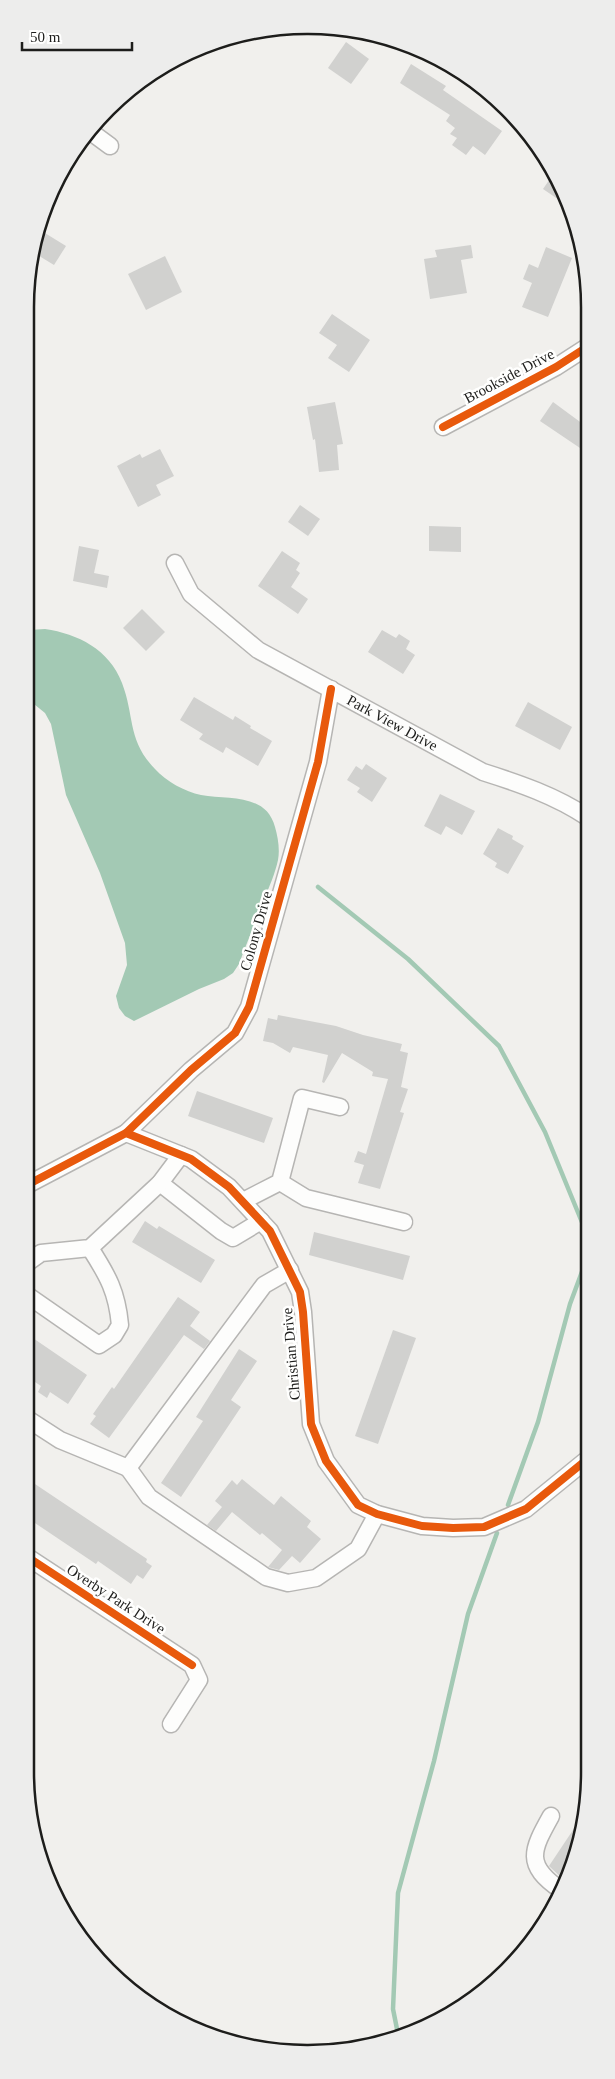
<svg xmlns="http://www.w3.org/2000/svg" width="615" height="2079" viewBox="0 0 615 2079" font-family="Georgia,serif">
<rect width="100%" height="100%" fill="#f1f0ed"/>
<path fill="#a3c9b4" d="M45 629C78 634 109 649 122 683 135 717 127 740 155 769 166 781 185 792 201 795 229 800 266 793 275 827 278 837 280 850 278 860 275 874 269 887 264 900 256 921 247 942 239 964L233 973 224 979 199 989 134 1021 125 1016 119 1008 116 996 127 965 125 943 100 873 66 795 51 724 45 713 29 700V630Z"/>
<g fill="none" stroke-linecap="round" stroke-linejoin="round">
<g stroke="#a3c9b4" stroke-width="4.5">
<polyline points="318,887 408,959 499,1046 545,1132 586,1232"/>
<polyline points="508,1505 538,1422 570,1304 586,1261"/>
<polyline points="399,2039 393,2009 398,1893 434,1761 468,1614 497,1533"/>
</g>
</g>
<g fill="#d1d1cf">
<polygon points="346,42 369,59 351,84 328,68"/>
<polygon points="411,64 446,86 443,90 502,131 485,155 473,146 466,155 452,145 457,138 450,134 455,128 446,121 450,115 400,83"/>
<polygon points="554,173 561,183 568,206 543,189"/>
<polygon points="40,230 66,246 54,265 31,251"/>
<polygon points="471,245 473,258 461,260 467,293 430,299 424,259 437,257 435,250"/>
<polygon points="546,247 572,258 548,317 522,307 532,283 523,279 529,264 538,268"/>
<polygon points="165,256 182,292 146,310 128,274"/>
<polygon points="332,314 370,340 349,372 328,358 337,345 319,333"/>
<polygon points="335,402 343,444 337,445 339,470 319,472 315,439 313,440 307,407"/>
<polygon points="553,402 587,427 587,437 580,448 540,421"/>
<polygon points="160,449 174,476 156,485 161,495 138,507 117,466 140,454 142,458"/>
<polygon points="300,505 320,519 308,536 288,522"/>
<polygon points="429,526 461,527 461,552 429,551"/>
<polygon points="79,546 99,550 94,573 109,576 107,588 73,581"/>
<polygon points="282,551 300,563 296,570 300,573 291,587 308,599 298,614 258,586"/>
<polygon points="142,609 165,632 146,651 123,628"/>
<polygon points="382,630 396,638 399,634 410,641 406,649 415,655 403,674 368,652"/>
<polygon points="194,697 233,720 235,716 251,726 250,728 272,741 258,766 226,747 223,753 199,739 203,734 180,720"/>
<polygon points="528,702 572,727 560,750 515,726"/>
<polygon points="366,764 387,778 372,802 357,792 360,788 347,780 356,766 362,770"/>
<polygon points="440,794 475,811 462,835 446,826 441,835 424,826"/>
<polygon points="498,828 513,836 512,839 524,846 508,874 495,867 497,863 483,854"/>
<polygon points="278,1015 336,1026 363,1035 402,1044 400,1051 408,1053 401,1087 408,1089 400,1112 404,1113 380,1189 358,1183 364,1165 354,1162 358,1151 366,1154 388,1079 372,1076 373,1072 342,1053 324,1083 322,1082 328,1055 293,1047 290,1053 273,1043 263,1041 268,1018 277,1020"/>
<polygon points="197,1091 273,1118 264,1143 188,1116"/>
<polygon points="145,1221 157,1229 159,1226 215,1260 201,1283 132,1242"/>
<polygon points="314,1232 410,1256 403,1280 309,1255"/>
<polygon points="178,1297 200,1312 190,1326 210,1341 204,1349 184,1335 109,1438 90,1424 96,1416 93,1414 112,1387 114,1389"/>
<polygon points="393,1330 416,1338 378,1444 355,1436"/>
<polygon points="27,1334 87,1375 68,1404 50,1392 47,1398 38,1392 41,1386 26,1376"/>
<polygon points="239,1349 257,1361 231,1400 241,1407 181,1497 161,1483 203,1421 196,1417"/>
<polygon points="26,1478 147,1559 146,1562 152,1566 143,1579 137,1575 131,1584 98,1561 96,1564 26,1517"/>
<polygon points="242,1479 274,1505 281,1496 311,1521 307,1527 321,1539 300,1563 292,1556 279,1570 268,1567 282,1550 262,1533 260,1535 232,1512 216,1531 207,1525 222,1507 215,1501 232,1480 237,1485"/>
<polygon points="585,1812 585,1826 564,1880 549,1866"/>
</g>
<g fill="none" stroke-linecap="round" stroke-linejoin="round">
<defs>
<g id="minor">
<polyline points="91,132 110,146"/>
<polyline points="443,427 556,367 587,347"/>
<path id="s1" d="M175 563 191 594 258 650 483 772C518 783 556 796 587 817"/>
<polyline points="126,1133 191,1070 235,1033 249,1007 318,762 331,689"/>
<polyline points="280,1182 306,1198 404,1222"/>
<polyline points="160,1183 221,1231 233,1238 261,1221"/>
<polyline points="27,1185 126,1133 191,1159 229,1187 270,1231 300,1292 303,1312 311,1424 326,1461 358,1505 377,1514 422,1526 453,1528 484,1527 526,1509 585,1461"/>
<polyline points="243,1201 280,1182 302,1098 340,1107"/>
<polyline points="27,1263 41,1253 90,1248 160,1183 181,1155"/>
<path d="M27 1295 99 1345 114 1335 120 1325C117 1292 108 1276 90 1248"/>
<polyline points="26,1418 60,1440 128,1468 264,1285 290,1270"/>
<polyline points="128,1468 149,1497 266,1577 288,1583 316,1578 358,1549 377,1514"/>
<polyline points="26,1556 192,1665 199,1680 171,1724"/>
<path d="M551 1816C532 1850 524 1865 561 1890"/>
</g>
</defs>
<use href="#minor" stroke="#b6b5b3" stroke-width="19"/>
<use href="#minor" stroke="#fdfdfc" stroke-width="16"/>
<defs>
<g id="cycleway">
<polyline points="443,427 556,367 587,347"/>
<polyline points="126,1133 191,1070 235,1033 249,1007 318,762 331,689"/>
<polyline points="27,1185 126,1133 191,1159 229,1187 270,1231 300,1292 303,1312 311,1424 326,1461 358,1505 377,1514 422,1526 453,1528 484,1527 526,1509 585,1461"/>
<polyline points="26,1556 192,1665"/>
</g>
</defs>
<use href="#cycleway" stroke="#fffffe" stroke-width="11"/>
<use href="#cycleway" stroke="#e8590c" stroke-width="8"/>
</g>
<g text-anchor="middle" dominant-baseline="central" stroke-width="5" stroke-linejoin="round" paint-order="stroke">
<g font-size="15" fill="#1d1d1b" stroke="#fffffe">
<text transform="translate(509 376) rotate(-28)">Brookside Drive</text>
<text stroke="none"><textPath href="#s1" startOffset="275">Park View Drive</textPath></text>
<text transform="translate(256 931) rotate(-74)">Colony Drive</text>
<text transform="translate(291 1354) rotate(-95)">Christian Drive</text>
<text transform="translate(116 1599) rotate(33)">Overby Park Drive</text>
</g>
</g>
<path d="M0 0H615V2079H0ZM307 34H308A273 273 0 0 1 581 307V1772A273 273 0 0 1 308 2045H307A273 273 0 0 1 34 1772V307A273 273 0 0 1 307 34Z" fill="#ededec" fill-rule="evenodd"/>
<path fill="none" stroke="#1d1d1b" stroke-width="2.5" d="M307 34H308A273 273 0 0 1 581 307V1772A273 273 0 0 1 308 2045H307A273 273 0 0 1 34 1772V307A273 273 0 0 1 307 34Z"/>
<path d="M22 42v8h110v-8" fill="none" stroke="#1d1d1b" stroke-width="2.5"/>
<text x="30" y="42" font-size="15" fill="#1d1d1b" stroke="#fffffe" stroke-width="4" paint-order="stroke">50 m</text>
</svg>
